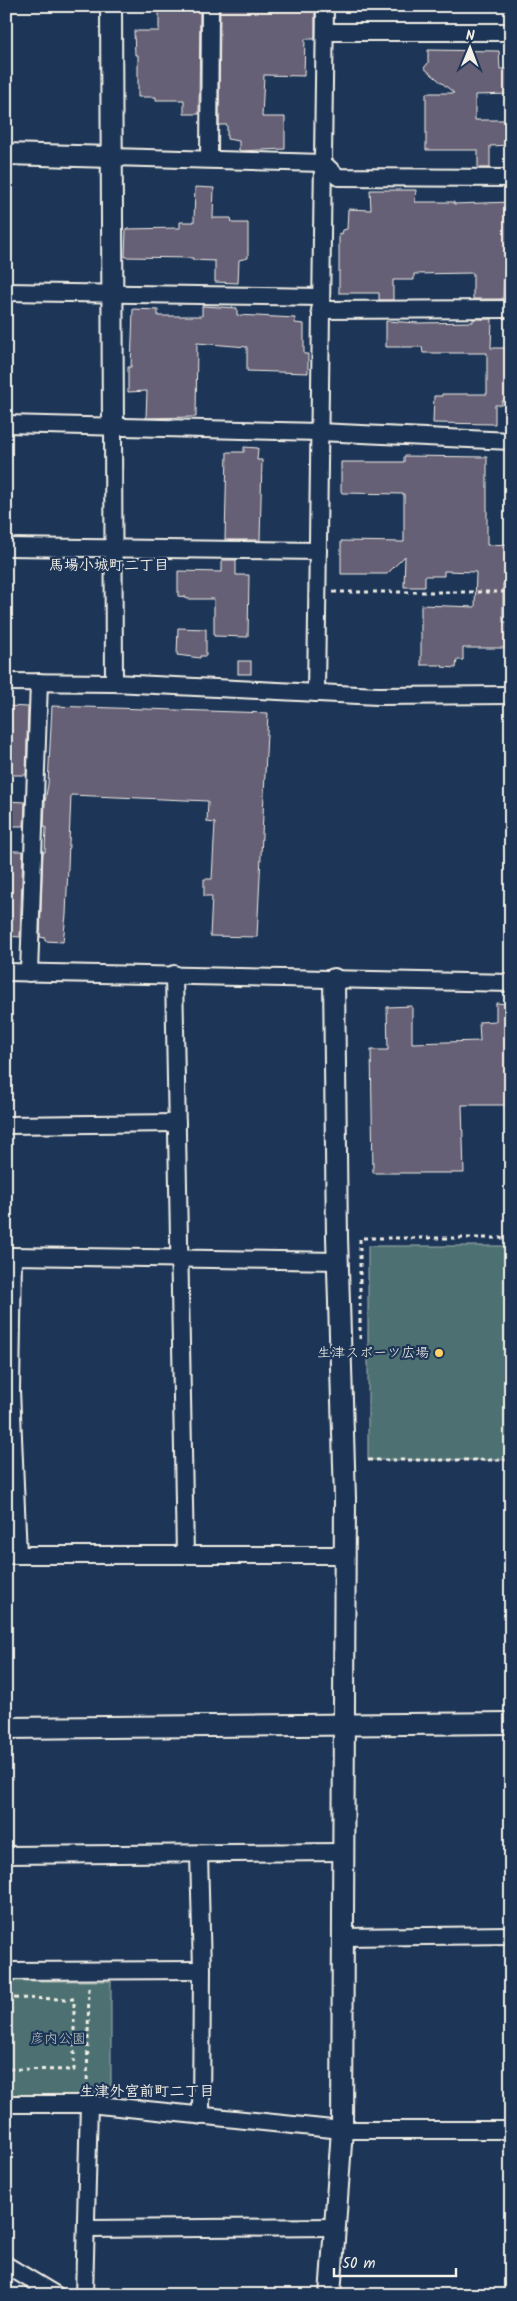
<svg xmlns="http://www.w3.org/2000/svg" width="517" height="2301" viewBox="0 0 517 2301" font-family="Kalam,'Klee One',sans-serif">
<rect width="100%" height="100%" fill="#1d3557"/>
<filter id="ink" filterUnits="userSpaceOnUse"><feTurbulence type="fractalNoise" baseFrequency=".02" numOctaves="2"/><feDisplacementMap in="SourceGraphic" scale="10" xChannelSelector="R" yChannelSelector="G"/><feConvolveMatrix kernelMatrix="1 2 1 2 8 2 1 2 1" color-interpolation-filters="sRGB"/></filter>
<g filter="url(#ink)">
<g fill="#4e7172" stroke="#a1b1ad">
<rect x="368" y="1246" width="143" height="214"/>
<rect x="6" y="1981" width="105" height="117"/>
</g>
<g fill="#666176" stroke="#f4f1e8">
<polygon points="159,6 200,6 199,114 184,114 184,100 156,100 156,97 138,97 138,55 135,55 134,31 159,31"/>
<polygon points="220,6 315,8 315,39 305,39 304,76 264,75 262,117 285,117 285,149 239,151 239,141 227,139 227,125 219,125"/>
<polygon points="428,50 499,51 500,69 511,69 511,94 475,95 475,120 511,120 511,145 490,146 490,168 478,168 478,150 426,150 426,93 454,93 424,68 428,63"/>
<polygon points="195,187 214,188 213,218 231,218 232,223 248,223 248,258 239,260 238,283 215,282 215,261 193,260 193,258 125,257 126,229 180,228 180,222 194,222"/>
<polygon points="370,190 416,190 415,202 454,202 454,204 511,202 511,269 504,269 503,299 473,299 473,273 414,274 414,280 393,280 393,300 379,300 379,293 339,293 339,233 342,234 343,230 347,229 348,209 371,210"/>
<polygon points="202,306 237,308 237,315 295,318 295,323 304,324 304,354 308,354 308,373 247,371 247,347 197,343 196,417 146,418 147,391 128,392 128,367 131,367 133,309 158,310 158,316 202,316"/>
<polygon points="473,319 492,319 491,348 510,348 511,401 502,401 502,405 495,405 495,424 433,423 434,396 442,396 442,394 487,394 487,353 423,353 422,347 386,347 386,321 419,323 473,322"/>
<polygon points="244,447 258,448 257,460 262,460 260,540 225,540 227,452 244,452"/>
<polygon points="404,456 487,457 487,545 511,544 511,573 506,573 505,584 503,584 503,622 511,622 511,648 463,648 463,660 457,660 456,668 442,667 442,665 421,665 421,605 475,607 476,572 444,571 444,576 425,576 425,587 404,587 405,556 387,574 341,574 341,541 404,542 404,494 342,493 341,491 341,462 404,462"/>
<polygon points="222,560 236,560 236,575 249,575 248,637 214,636 214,599 186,599 186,597 178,596 178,571 222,572"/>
<polygon points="178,628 206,629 206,656 200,656 200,658 177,655"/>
<rect x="238" y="661" width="13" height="13"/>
<polygon points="6,706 28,707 26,775 6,775"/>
<polygon points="52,706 268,713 257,937 210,936 212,896 204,896 204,879 212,879 215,823 207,822 208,801 71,795 66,915 63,942 45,941 45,938 40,937 43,852 45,852 46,827 44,827 45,802 48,784"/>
<polygon points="6,801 25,802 24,826 6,826"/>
<polygon points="8,851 23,851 20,937 6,936"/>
<polygon points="496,1003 509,1004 511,1105 462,1105 464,1173 373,1173 371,1050 388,1050 387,1007 412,1006 412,1043 480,1041 479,1022 496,1021"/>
</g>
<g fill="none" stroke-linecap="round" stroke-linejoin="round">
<defs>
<g id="minor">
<polyline points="325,32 511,32"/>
<polyline points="111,157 323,163 338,177 511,178"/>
<polyline points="209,159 210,6"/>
<polyline points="6,292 320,297"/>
<polyline points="320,310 511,309"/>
<polyline points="6,424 319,432 511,441"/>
<polyline points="113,427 114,683"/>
<polyline points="6,547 318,551"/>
<polyline points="6,682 114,683 378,696 511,695"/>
<polyline points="316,693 325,6"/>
<polyline points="6,972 511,983"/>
<polyline points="29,973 39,682"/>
<polyline points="174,974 185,1555"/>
<polyline points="6,1125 177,1123"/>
<polyline points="6,1555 345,1555"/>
<polyline points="18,1555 11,1390 13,1256 339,1261"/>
<polyline points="199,1854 202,1970 201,2116"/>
<polyline points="6,1855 342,1852"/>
<polyline points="342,1937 511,1935"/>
<polyline points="6,1971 202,1970"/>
<polyline points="6,2104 89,2104 342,2130 511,2130"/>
<polyline points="87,2229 335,2227"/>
<polyline points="6,2265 56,2295"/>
<polyline points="84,2295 89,2104"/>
</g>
<g id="tertiary">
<polyline points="111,6 113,427"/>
<polyline points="6,154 111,157"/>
<polyline points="6,1728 511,1723"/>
<polyline points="330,2295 342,2130 345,1498 337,1237 334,979"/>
</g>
</defs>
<use href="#minor" stroke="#f4f1e8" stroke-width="20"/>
<use href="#tertiary" stroke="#f4f1e8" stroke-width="24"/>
<g stroke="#f4f1e8" stroke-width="3" stroke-dasharray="4 4" stroke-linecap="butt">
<polyline points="333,592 511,592"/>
<polyline points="360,1339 360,1238 511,1238"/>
<polyline points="368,1460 511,1460"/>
<polyline points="6,1998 74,1999 74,2070 6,2069"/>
<polyline points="87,2088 89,1984"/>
</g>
<use href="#minor" stroke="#1d3557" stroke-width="16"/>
<use href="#tertiary" stroke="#1d3557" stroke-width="20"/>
</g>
</g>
<circle fill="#ffd166" stroke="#1d3557" stroke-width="2" cx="439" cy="1353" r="5"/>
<g text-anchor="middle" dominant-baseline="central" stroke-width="4.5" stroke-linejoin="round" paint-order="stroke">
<g font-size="14" fill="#f4f1e8" stroke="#1d3557" text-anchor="end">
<text x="429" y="1353">生津スポーツ広場</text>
</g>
<g font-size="14" fill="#bac4bf" stroke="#1d3557">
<text x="58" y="2039">彦内公園</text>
</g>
<g font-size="15" font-weight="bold" fill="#f4f1e8" stroke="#1d3557">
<text x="109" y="566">馬場小城町二丁目</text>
<text x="147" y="2092">生津外宮前町二丁目</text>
</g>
</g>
<rect width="517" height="2301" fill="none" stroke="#1d3557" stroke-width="25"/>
<rect x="12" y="12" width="492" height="2276" fill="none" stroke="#f4f1e8" stroke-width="2" filter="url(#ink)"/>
<g transform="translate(470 48) rotate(1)" stroke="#1d3557" stroke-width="4" paint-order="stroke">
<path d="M0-4L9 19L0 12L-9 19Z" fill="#f4f1e8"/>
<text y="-8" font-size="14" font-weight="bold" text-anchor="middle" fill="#f4f1e8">N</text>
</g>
<path d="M334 2268v8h122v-8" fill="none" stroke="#f4f1e8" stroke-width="2.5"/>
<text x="342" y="2268" font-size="15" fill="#f4f1e8" stroke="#1d3557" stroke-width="4" paint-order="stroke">50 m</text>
</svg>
